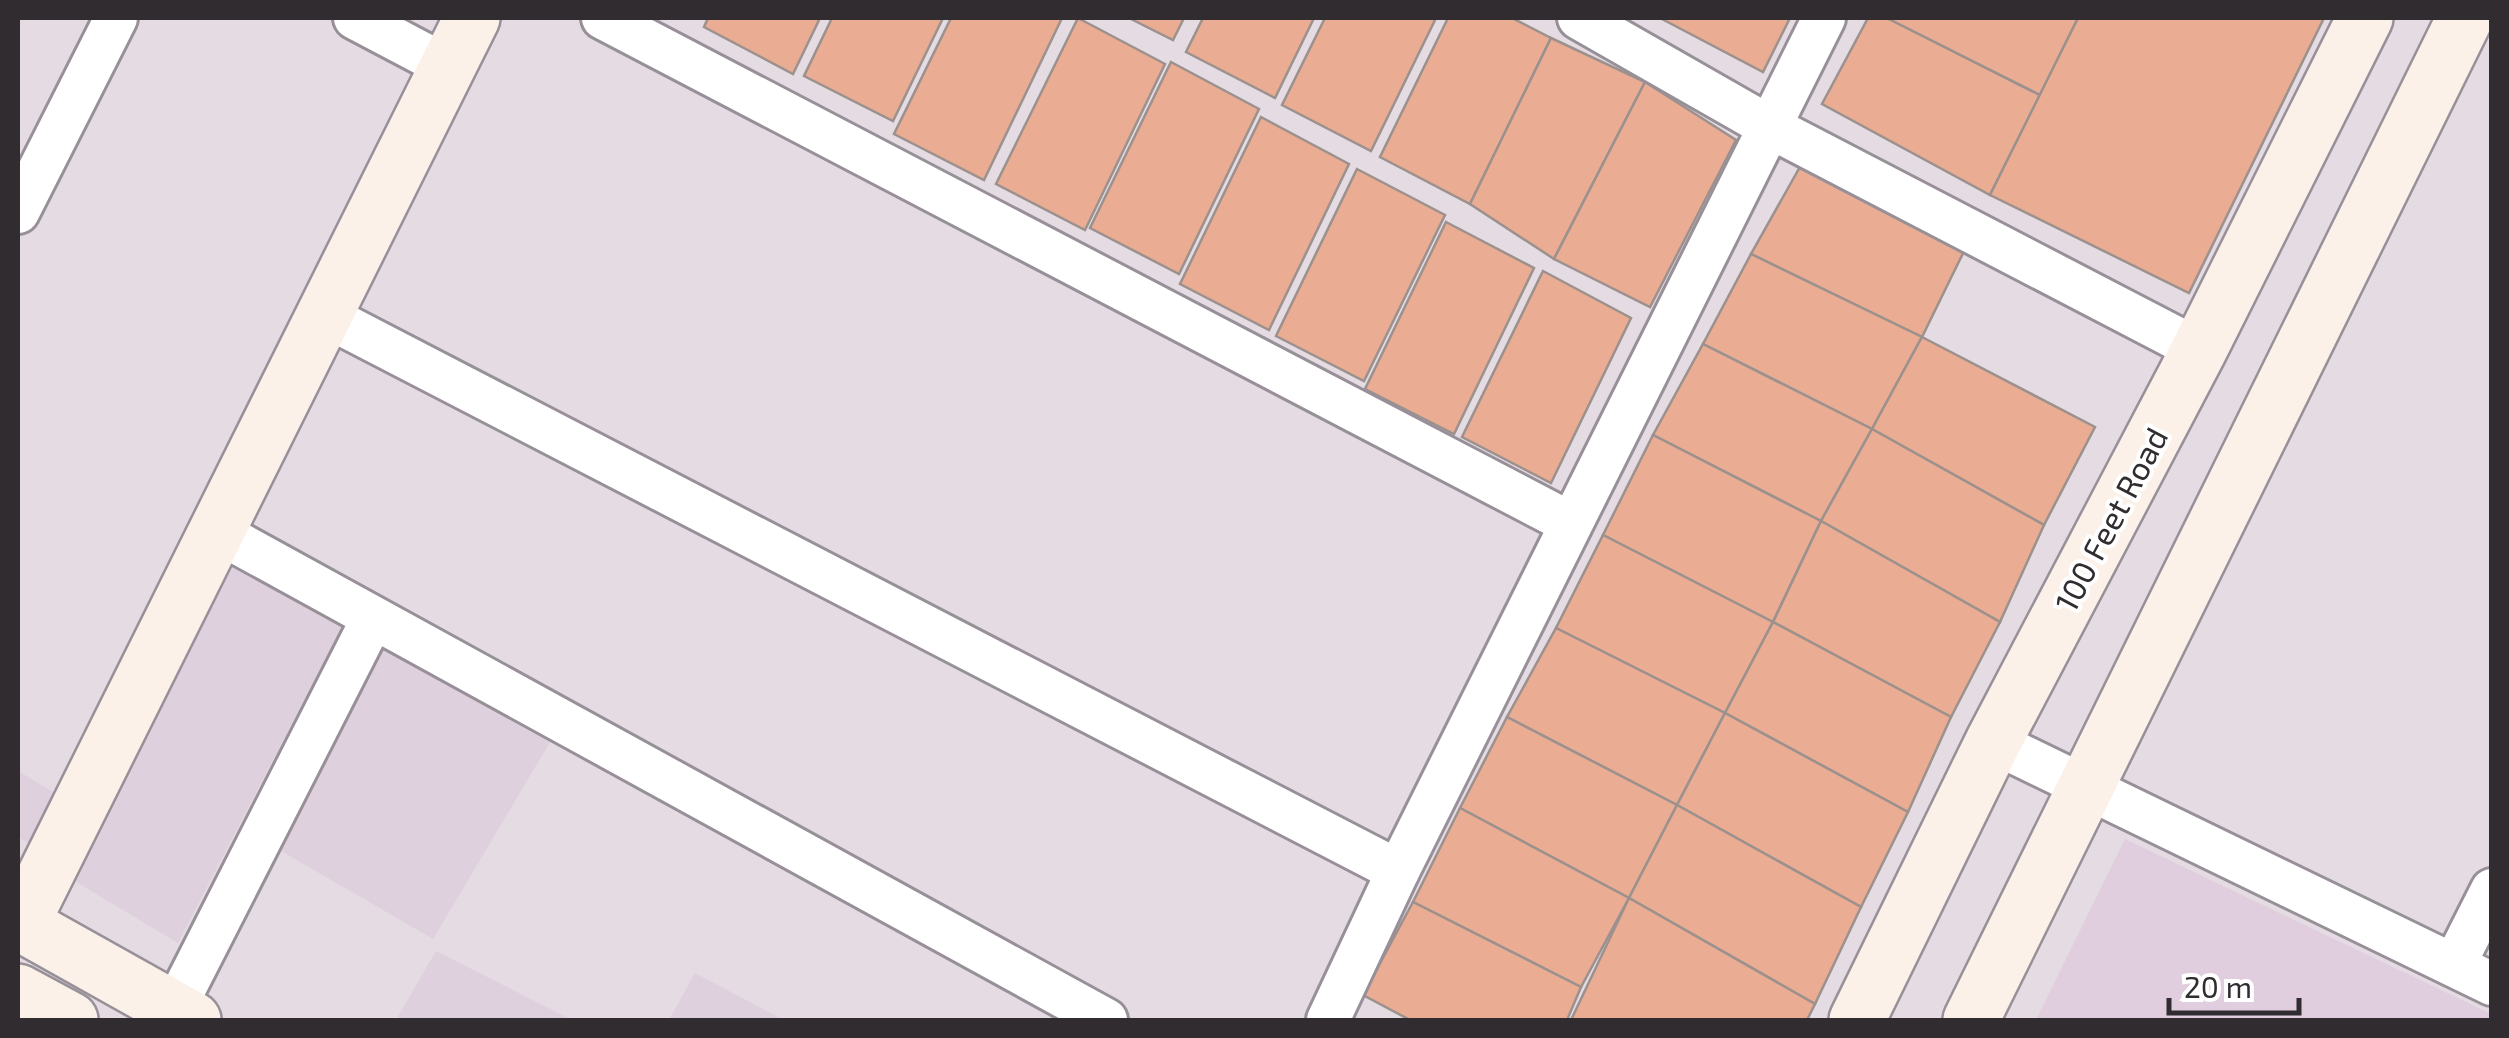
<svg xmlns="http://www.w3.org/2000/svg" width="2509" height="1038" viewBox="0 0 2509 1038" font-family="'Exo 2',sans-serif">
<rect width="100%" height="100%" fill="#e4dbe3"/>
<g fill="#dfd0de">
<polygon points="228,557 345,621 178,943 63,874"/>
<polygon points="385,642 553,737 433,939 276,848"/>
<polygon points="18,771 63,798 36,847 18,837"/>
<polygon points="436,951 572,1020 396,1020"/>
<polygon points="695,973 784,1020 669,1020"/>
</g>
<polygon fill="#e0cedf" points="2125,839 2491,1014 2491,1020 2036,1020"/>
<g fill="#eaac93" stroke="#9c918d" stroke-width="2.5">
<polygon points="708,18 820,18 793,74 704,27"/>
<polygon points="832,18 943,18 893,121 804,76"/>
<polygon points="951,18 1062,18 984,180 894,134"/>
<polygon points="1078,18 1165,64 1085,230 996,184"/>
<polygon points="1129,18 1184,18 1173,40"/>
<polygon points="1203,18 1314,18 1275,98 1186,52"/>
<polygon points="1325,18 1436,18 1371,151 1282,105"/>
<polygon points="1448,18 1512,18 1551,38 1470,204 1380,157"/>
<polygon points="1660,18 1790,18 1763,72"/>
<polygon points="1868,18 1887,18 2040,95 1990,195 1822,104"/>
<polygon points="1887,18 2078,18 2040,95"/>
<polygon points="2078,18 2324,18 2189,293 1990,195"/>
<polygon points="1551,38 1645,82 1554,259 1470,204"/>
<polygon points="1171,62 1259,109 1179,274 1090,228"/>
<polygon points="1645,82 1736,140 1650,307 1554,259"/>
<polygon points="1261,117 1349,164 1269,330 1180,284"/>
<polygon points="1801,165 1968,243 1922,337 1751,254"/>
<polygon points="1357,169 1445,215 1364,381 1276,336"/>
<polygon points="1446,222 1534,268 1454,434 1365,389"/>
<polygon points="1751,254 1922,337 1872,429 1703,344"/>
<polygon points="1543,271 1631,318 1551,483 1462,437"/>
<polygon points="1922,337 2095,427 2044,525 1872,429"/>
<polygon points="1703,344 1872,429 1821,521 1653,435"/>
<polygon points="1872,429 2044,525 2000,622 1821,521"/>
<polygon points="1653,435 1821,521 1773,622 1603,535"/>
<polygon points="1821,521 2000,622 1951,717 1773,622"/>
<polygon points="1603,535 1773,622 1725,713 1556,628"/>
<polygon points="1773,622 1951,717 1908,812 1725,713"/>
<polygon points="1556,628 1725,713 1677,805 1507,717"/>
<polygon points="1725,713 1908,812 1861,907 1677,805"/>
<polygon points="1507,717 1677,805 1629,898 1460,808"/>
<polygon points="1677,805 1861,907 1815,1004 1629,898"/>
<polygon points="1460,808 1629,898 1581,987 1413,902"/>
<polygon points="1629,898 1815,1004 1807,1020 1571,1020"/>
<polygon points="1413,902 1581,987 1567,1020 1410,1020 1363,995"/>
</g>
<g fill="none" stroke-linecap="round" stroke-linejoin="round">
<defs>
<g id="street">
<polyline points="355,18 448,67"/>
<polyline points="603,18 1570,523"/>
<polyline points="1579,18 1768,126 2199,350"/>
<polyline points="18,212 116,18"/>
<polyline points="324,315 1398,871"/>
<polyline points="216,531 1106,1020"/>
<polyline points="1993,742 2492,984"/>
<polyline points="2454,965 2492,890"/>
<polyline points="174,1009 373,618"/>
<polyline points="1328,1020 1398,871 1824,18"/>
</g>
<g id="secondary">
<polyline points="18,922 193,1020"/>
<polyline points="21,924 472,18"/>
<polyline points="18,992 70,1020"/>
<polyline points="1857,1020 1993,742 2199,350 2365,18"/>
<polyline points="1971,1020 2465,18"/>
</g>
</defs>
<use href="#street" stroke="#989098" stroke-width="48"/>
<use href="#secondary" stroke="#989098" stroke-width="60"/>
<use href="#street" stroke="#fff" stroke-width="42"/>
<use href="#secondary" stroke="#fbf1e8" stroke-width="55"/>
</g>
<g text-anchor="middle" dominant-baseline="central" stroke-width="8" stroke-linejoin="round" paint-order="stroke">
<g font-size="32" fill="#302c30" stroke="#fff">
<text transform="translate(2110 519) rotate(-62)">100 Feet Road</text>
</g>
</g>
<rect width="2509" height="1038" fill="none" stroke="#302c30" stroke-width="40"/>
<path d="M2169 998v15h130v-15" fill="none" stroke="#302c30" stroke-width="5"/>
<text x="2184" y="998" font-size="30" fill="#302c30" stroke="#ffffff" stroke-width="8" paint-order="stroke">20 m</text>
</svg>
